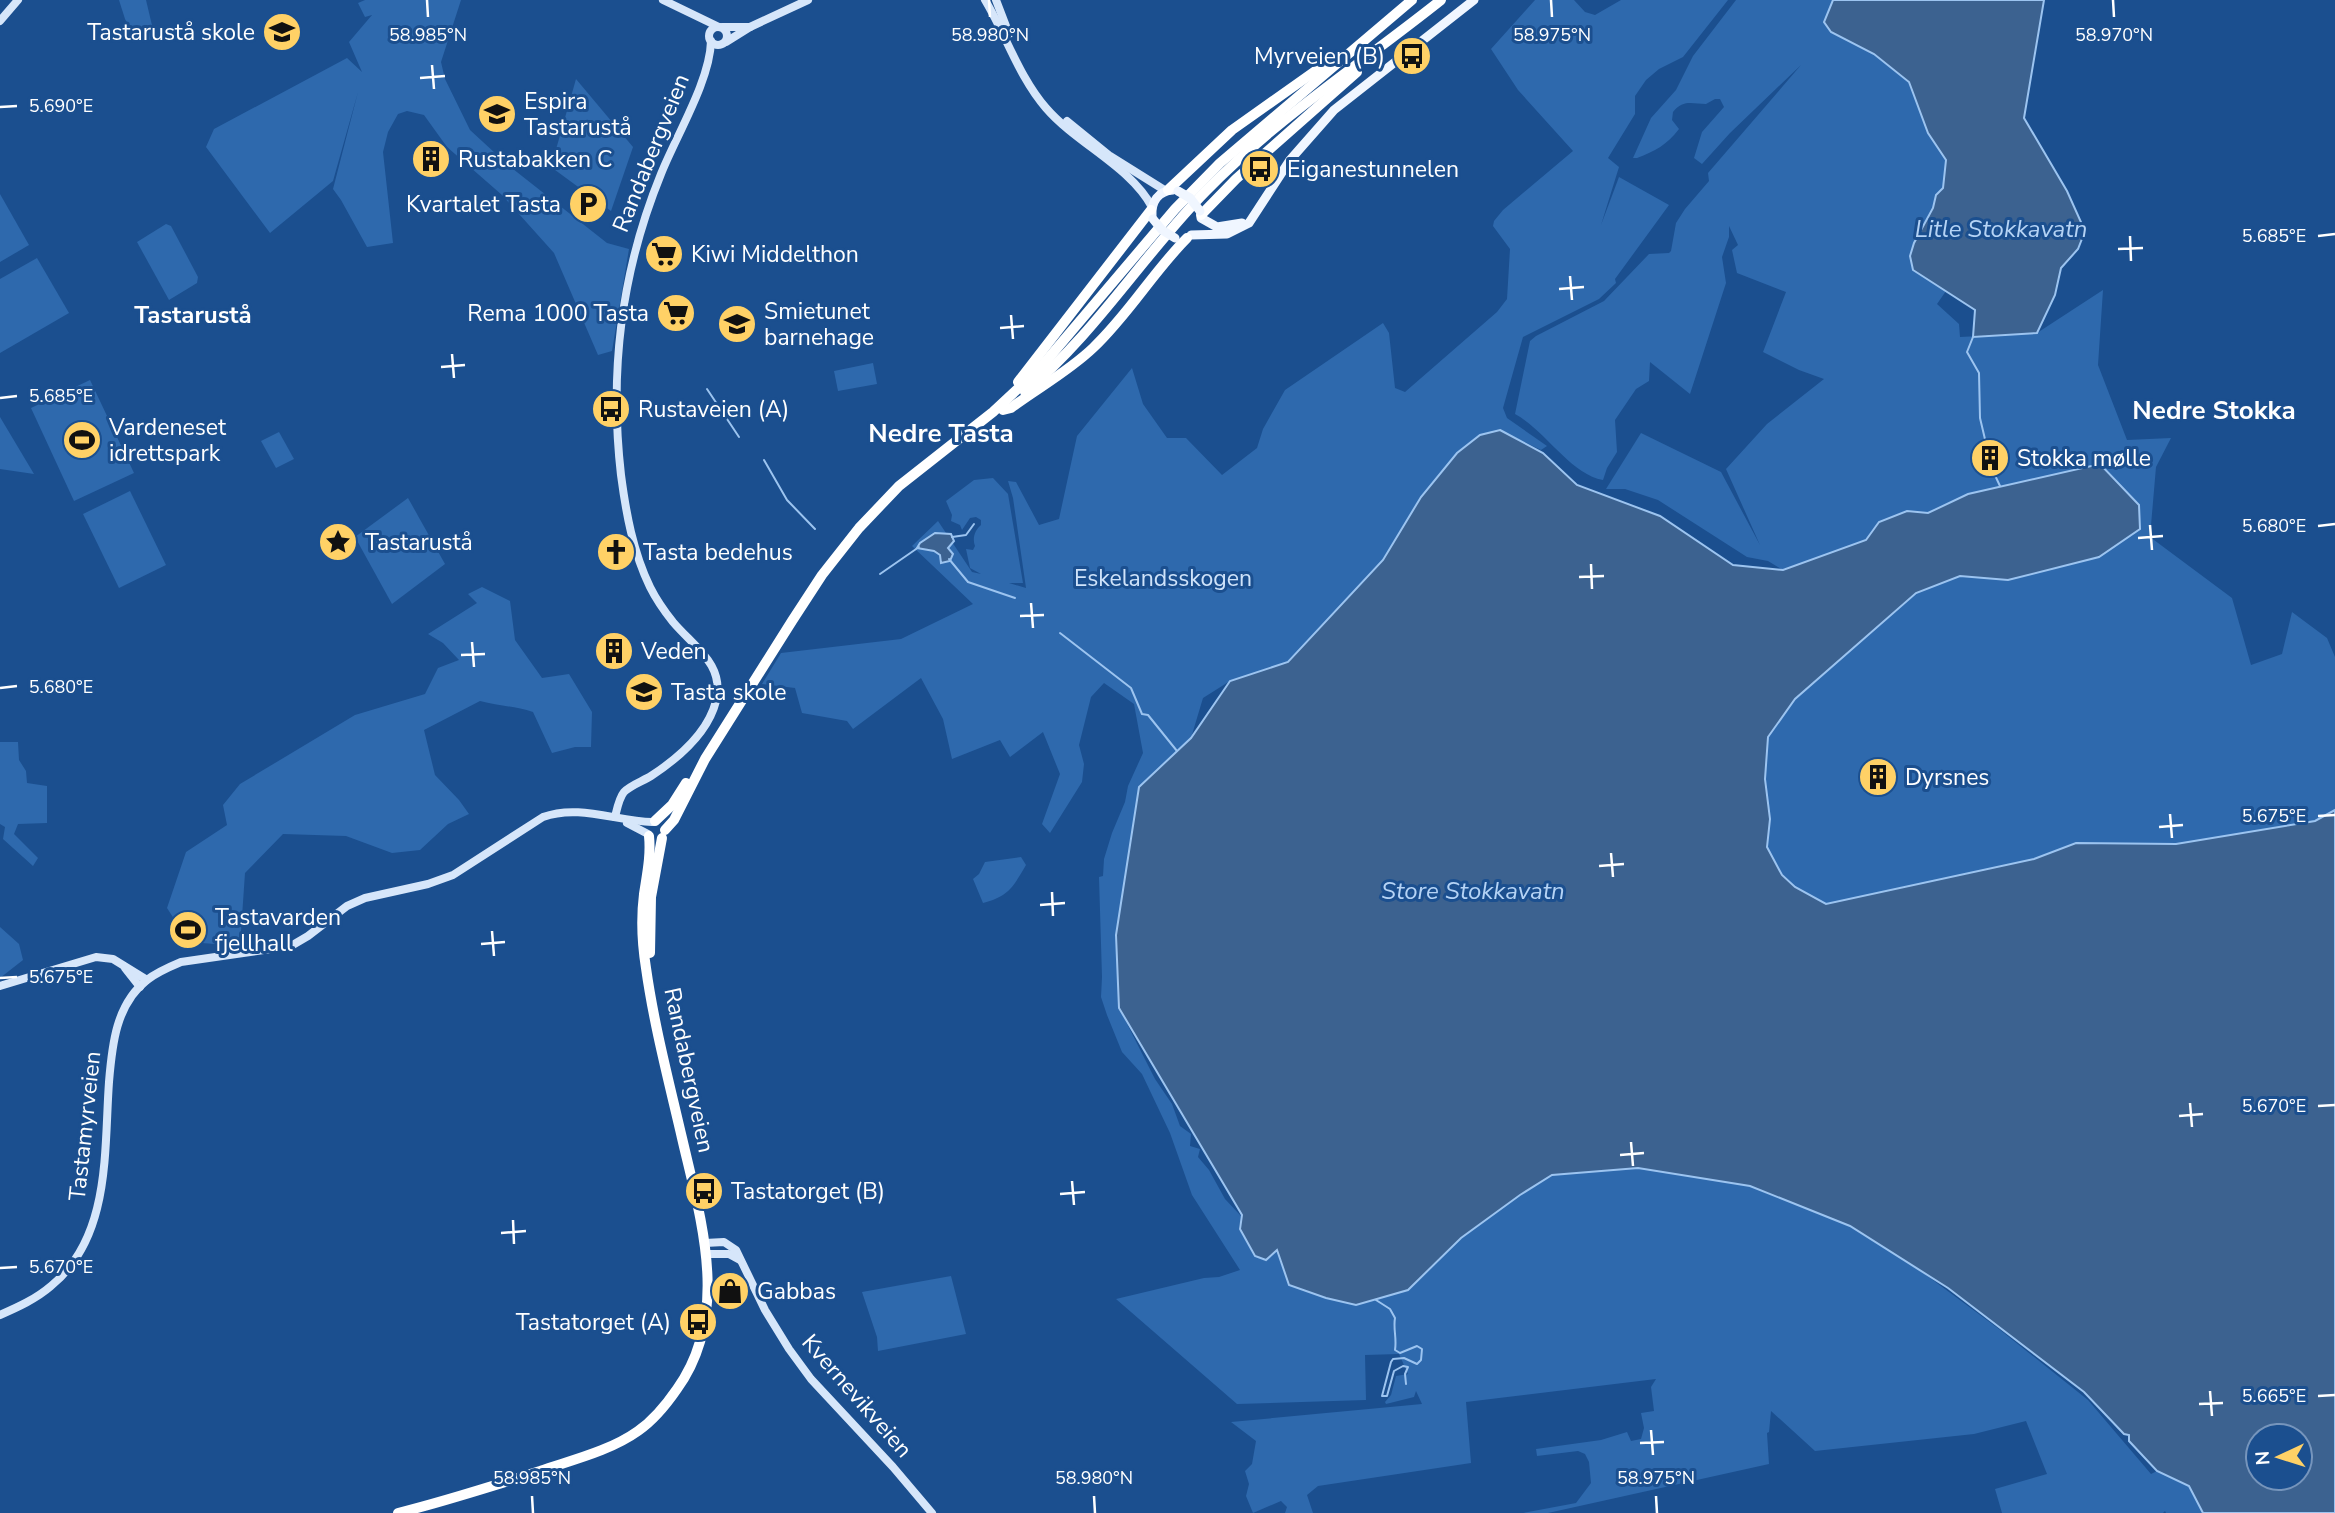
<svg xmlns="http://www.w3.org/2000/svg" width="2335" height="1513" viewBox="0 0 2335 1513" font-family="'Nunito Sans',sans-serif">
<rect width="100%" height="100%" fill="#1b4f8f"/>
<g fill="#2e69ad">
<polygon points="119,0 146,0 155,38 140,43 138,42 125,19"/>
<polygon points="365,0 461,0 441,62 445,79 470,130 508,165 607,243 629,249 612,351 598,355 554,253 502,195 447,147 424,115 407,111 398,114 388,132 383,152 393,243 367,247 341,200 333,189 358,92 333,181 270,233 206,147 214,129 347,58 362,72 349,42 372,15 365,17 358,3"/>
<path d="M1535 0H1574L1585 12 1595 15 1621 0H1728L1683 57 1659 69 1646 80 1635 96V114L1608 158 1619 167 1601 225 1619 177 1669 205 1615 279 1616 283 1599 299 1523 337 1503 408 1507 418 1547 446 1541 450 1500 430 1480 435 1457 453 1443 471 1383 560 1288 662 1230 681 1203 698 1191 738 1139 787 1119 1008 1155 1079 1172 1104 1180 1126 1191 1134 1190 1146 1200 1149 1198 1157 1209 1170 1225 1199 1241 1216 1239 1229 1255 1256 1266 1261 1276 1250 1289 1285 1326 1298 1356 1305 1408 1290 1461 1238 1552 1172 1639 1165 1751 1186 1857 1226 1895 1252 1999 1329 2088 1400 2151 1474 2157 1471 2189 1486 2203 1513H2166L2165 1511 2163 1513H2002L1995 1489 2047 1474 2026 1421 1974 1434 1815 1451 1771 1411 1769 1432 1767 1433 1769 1464 1548 1513H1523L1576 1503 1591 1483 1589 1462 1585 1454 1578 1451 1537 1456 1536 1449 1601 1440 1627 1432 1631 1441 1641 1439 1644 1428 1641 1413 1654 1411 1651 1387 1656 1379 1466 1402 1471 1463 1318 1486 1307 1495 1313 1513H1285L1287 1507 1281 1501 1253 1513 1246 1496 1249 1484 1245 1471 1252 1464 1256 1441 1231 1422 1422 1404 1416 1391 1414 1397 1386 1404 1385 1402 1391 1395 1396 1376 1408 1374 1399 1354 1365 1355 1366 1400 1237 1404 1116 1299 1204 1278 1219 1277 1240 1270 1192 1195 1170 1133 1142 1074 1122 1052 1107 1015 1101 997 1102 977 1099 877 1103 876 1104 859 1112 833 1125 802 1128 786 1143 753 1134 704 1104 683 1091 697 1079 745 1084 764 1082 782 1050 833 1042 824 1060 774 1043 732 1010 757 1000 740 952 759 943 719 921 678 853 729 847 721 802 713 795 688 762 684 781 653 901 639 973 604 912 546 938 521 972 572 981 574 970 568 966 549 973 550 975 546C972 538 975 530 981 525V520L976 517 970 518 962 530 960 525 951 521 952 515 946 501 974 480 993 478 1008 494 1023 583H1009L1026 588 1013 498 1008 481 1016 482 1039 525 1059 519 1077 436 1132 368 1143 404 1167 438H1186L1222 475 1257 448 1263 429 1285 390 1383 323 1389 333 1395 388 1405 392 1497 312 1507 299 1510 249 1493 226 1494 221 1503 210 1573 151 1518 90 1491 49Z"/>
<path d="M1736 0H1833L1824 22 1831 32 1874 54 1909 82 1928 133 1946 160 1943 188 1936 195 1933 208 1914 243 1913 270 1946 291 1937 304 1959 324 1960 337 2037 333 2103 290 2098 365 2127 440 2171 438 2156 467 2150 537 2232 598 2251 665 2282 654 2292 612 2327 638 2335 657V810L2315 821 2176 844 2076 843 2034 859 1826 904 1795 887 1782 875 1767 847 1770 819 1765 779 1768 737 1795 699 1916 593 1960 576 2008 580 2099 557 2100 464 1968 494 1928 513 1907 511 1879 522 1866 540 1783 570 1768 561 1747 557 1658 500 1625 489H1606L1641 433 1721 472 1760 545 1726 469 1767 424 1824 379 1799 370 1763 352 1786 292 1737 273 1732 250 1738 245 1729 226V237L1722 257 1726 283 1690 394 1650 362 1649 381 1636 389 1615 420 1617 452 1607 468 1603 480C1570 474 1546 431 1515 414L1530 341 1536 336 1604 301 1649 254 1669 253 1671 251 1676 223 1685 209 1709 181 1708 173 1801 65 1730 133 1702 164 1694 158 1702 132 1724 107 1720 99H1715L1706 104C1693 104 1683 99 1673 112L1672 120 1679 129C1667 145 1655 151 1637 158H1633L1651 118 1676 90 1693 56Z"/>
<polygon points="576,79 633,147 611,211 551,167"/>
<polygon points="0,194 29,245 0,262"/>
<polygon points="166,224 171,226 198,277 197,283 169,300 137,242"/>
<polygon points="37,258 69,313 0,353 0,279"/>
<polygon points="873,363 877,384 838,391 834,371"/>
<polygon points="90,380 134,473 74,501 31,408"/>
<polygon points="0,417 34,474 0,469"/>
<polygon points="279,432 294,459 276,468 261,441"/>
<polygon points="130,491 166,565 119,588 83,514"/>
<polygon points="408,498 445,564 392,604 355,537"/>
<path d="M482 587 510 601 515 640 542 678 569 674 592 712 591 747H575L552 753 533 712C515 706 498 706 480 701L424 730 435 775 459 800 469 814 448 824 420 850 392 853 346 836 283 834 245 873 240 946 189 942 167 908 186 852 227 825 223 805 240 784 355 715 425 694 438 668 459 660 443 643 428 634 477 603 468 594Z"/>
<polygon points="0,742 18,742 19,760 26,771 27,783 47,786 47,823 18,824 14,834 38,858 33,866 3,839 5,827 0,824"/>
<path d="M1021 857 1026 865C1013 887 1009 896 983 903L973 879 979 874 985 862Z"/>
<polygon points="0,927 19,944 23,960 0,978"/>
<polygon points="951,1276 966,1334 878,1351 877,1337 862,1292"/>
</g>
<g fill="#3c6290" stroke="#9cc4f0" stroke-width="2" fill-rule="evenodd">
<polygon points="1833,0 2044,0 2024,118 2067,191 2085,231 2078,249 2061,268 2055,295 2037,333 1973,337 1975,310 1913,270 1910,256 1914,243 1933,208 1936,195 1943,188 1946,160 1928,133 1909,82 1874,54 1831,32 1824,22"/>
<path d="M1500 430 1543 453 1577 485 1660 516 1733 565 1783 570 1866 540 1879 522 1907 511 1928 513 1968 494 2100 464 2139 505 2140 529 2099 557 2008 580 1960 576 1916 593 1795 699 1768 737 1765 779 1770 819 1767 847 1782 875 1795 887 1826 904 2034 859 2076 843 2176 844 2315 821 2335 810V1513H2203L2189 1486 2157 1471 2129 1441V1435L2124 1434 2084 1392 1948 1288 1850 1226 1750 1186 1638 1168 1552 1175 1520 1195 1461 1238 1408 1290 1356 1305 1326 1298 1289 1285 1277 1250 1266 1260 1255 1256 1240 1229 1242 1215 1119 1008 1116 935 1139 787 1191 738 1230 681 1288 662 1383 560 1421 497 1457 453 1480 435ZM2258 1436H2300V1478H2258Z"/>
<polygon points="935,533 951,534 954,541 948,548 953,554 950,561 941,563 940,555 934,551 917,548 920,543"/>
</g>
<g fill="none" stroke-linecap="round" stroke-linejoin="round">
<g stroke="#9cc4f0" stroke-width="2">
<polyline points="1973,337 1967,352 1979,373 1980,418 1992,469 2000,486"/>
<polyline points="707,389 739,437"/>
<polyline points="764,460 787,500 815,529"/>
<polyline points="952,537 966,535 974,524"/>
<polyline points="949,559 968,582 1015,598"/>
<polyline points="880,574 919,547"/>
<polyline points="1060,633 1131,688 1142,714 1148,715 1177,751"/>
<path d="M1376 1300 1390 1309 1395 1318C1393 1329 1397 1338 1395 1350L1400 1353 1417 1346 1422 1349 1421 1360 1417 1364 1404 1358 1393 1359 1391 1362 1382 1396H1387L1394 1371 1403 1366 1408 1367 1405 1374 1406 1384"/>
</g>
<g stroke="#d6e6fa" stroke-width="8">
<polyline points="663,0 719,27"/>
<path d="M985 0C1006 35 1019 77 1046 108 1077 144 1130 166 1152 207"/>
<polyline points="996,0 1009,34"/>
<polyline points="0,21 18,0"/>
<circle cx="718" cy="36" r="9"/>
<polyline points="722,27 750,27"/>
<polyline points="726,42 750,27 808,0"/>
<polyline points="1067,121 1110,156 1166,191"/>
<path d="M615 817C617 809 619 798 624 792 631 785 643 781 651 776 677 759 708 733 716 701 725 664 694 647 673 622 665 612 656 599 650 587 633 552 626 513 621 475 609 370 621 272 661 174 676 136 710 81 711 41"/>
<polyline points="627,823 648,834"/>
<polyline points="125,968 140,987"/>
<polyline points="0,986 96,957 113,959 147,980"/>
<polyline points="705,1243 724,1242 736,1250 765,1310 789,1349 811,1379 893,1467 932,1513"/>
<polyline points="706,1254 729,1254 740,1260"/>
<path d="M0 1315C18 1307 36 1299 51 1286 111 1237 104 1151 109 1082 112 1045 116 1004 147 980 157 972 169 967 181 962L291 946 308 936 347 906 365 898 428 884 453 875 543 817C578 804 616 821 652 822"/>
</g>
<g stroke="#f0f6ff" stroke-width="9">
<path d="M1152 216C1151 202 1158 191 1173 190"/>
<polyline points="1201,218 1217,227 1242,223"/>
<polyline points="1191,235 1227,234 1249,223 1290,160 1334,110 1474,0"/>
</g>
<g stroke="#fff" stroke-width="10">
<polyline points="1168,190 1232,130 1328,62"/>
<polyline points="1201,215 1236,179 1357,72"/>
<polyline points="1018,382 1151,210"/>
<path d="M1025 392C1095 334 1143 255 1206 191 1277 118 1362 63 1441 0"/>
<path d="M1003 410 1011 408C1038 388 1069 371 1093 348 1129 314 1153 272 1187 238"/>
<polyline points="655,821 672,805 686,783"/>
<polyline points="665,830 674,820 705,759 792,621 822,575 859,528 899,486 993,412 1041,367 1175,209 1220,163 1412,0"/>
<polyline points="650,953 651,897 662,838"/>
<path d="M398 1513C446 1501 493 1486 540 1471 572 1460 610 1451 638 1431 654 1420 666 1405 677 1389 731 1314 701 1220 682 1138 669 1082 654 1025 646 968 642 943 641 918 644 894 647 874 651 856 649 836"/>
</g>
<g stroke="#f0f6ff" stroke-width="9">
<polyline points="1178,191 1190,198 1200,211"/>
<polyline points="1153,219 1162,230 1175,238"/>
</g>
</g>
<path fill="none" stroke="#fff" stroke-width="2.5" d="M427 0 428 17M989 0 990 17M1551 0 1552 17M2113 0 2114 17M432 65 434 89M420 78 445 76M0 107 17 106M2130 236 2131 261M2318 236 2335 234M2118 249 2143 248M1570 276 1572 300M1559 289 1584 287M1011 315 1013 339M1000 328 1024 326M452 354 454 378M441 367 465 365M0 398 17 396M2150 525 2152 550M2318 526 2335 524M2138 538 2163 536M1591 564 1592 589M1579 577 1604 576M1031 603 1033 628M1020 616 1044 615M472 642 474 667M461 655 485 654M0 688 17 686M2170 814 2172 838M2318 816 2335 815M2159 827 2183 825M1611 853 1613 877M1599 866 1624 864M1052 892 1053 916M1040 905 1065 903M492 931 494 956M481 944 505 942M0 978 17 977M2190 1103 2192 1127M2318 1106 2335 1105M2179 1116 2203 1114M1631 1142 1633 1166M1620 1155 1644 1153M1072 1181 1074 1205M1060 1194 1085 1192M513 1220 514 1244M501 1233 526 1231M0 1268 17 1267M2210 1391 2212 1416M2318 1396 2335 1395M2199 1404 2223 1403M1651 1430 1653 1455M1640 1443 1664 1442M532 1496 533 1513M1094 1496 1095 1513M1656 1496 1657 1513"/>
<defs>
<symbol id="school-disc" viewBox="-11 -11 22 22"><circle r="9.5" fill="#ffd166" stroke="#1b4f8f"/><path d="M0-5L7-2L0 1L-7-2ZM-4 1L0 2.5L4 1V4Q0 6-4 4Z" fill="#111"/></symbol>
<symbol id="bus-disc" viewBox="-11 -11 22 22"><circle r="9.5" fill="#ffd166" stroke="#1b4f8f"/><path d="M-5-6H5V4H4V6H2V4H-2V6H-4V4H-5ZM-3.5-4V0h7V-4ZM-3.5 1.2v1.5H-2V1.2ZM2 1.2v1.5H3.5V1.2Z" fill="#111"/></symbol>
<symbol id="building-disc" viewBox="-11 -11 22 22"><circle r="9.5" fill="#ffd166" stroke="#1b4f8f"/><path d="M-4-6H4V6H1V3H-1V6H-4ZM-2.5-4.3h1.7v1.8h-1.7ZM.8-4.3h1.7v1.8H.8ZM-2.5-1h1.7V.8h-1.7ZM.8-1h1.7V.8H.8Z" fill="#111"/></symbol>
<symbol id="parking-disc" viewBox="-11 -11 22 22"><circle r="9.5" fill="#ffd166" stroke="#1b4f8f"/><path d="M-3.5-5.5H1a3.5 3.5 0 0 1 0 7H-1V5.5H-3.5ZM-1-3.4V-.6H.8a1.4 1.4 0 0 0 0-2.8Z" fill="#111"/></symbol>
<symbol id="supermarket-disc" viewBox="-11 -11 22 22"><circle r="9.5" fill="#ffd166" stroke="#1b4f8f"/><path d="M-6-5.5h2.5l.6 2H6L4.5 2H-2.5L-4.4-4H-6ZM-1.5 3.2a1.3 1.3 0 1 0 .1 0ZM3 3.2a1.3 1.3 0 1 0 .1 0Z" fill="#111"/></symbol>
<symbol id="stadium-disc" viewBox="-11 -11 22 22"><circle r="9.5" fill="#ffd166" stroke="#1b4f8f"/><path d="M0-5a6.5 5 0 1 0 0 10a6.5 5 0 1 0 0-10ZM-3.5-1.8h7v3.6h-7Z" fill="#111"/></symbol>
<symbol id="sight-disc" viewBox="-11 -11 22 22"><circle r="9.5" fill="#ffd166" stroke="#1b4f8f"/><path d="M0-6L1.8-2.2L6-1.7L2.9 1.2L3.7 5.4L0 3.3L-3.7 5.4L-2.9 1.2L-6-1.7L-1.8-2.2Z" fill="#111"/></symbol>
<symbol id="church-disc" viewBox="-11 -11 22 22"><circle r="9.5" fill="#ffd166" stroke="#1b4f8f"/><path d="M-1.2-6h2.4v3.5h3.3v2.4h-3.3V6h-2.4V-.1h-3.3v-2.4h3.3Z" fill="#111"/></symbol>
<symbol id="shop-disc" viewBox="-11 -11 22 22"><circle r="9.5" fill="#ffd166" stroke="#1b4f8f"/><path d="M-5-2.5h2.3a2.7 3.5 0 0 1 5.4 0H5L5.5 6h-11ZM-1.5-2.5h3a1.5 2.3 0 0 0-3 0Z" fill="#111"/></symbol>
</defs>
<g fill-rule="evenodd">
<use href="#school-disc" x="260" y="10" width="44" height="44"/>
<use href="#bus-disc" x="1390" y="34" width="44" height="44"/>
<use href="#school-disc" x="475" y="92" width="44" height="44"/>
<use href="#building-disc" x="409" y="137" width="44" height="44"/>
<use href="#bus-disc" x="1238" y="147" width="44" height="44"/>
<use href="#parking-disc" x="566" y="182" width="44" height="44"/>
<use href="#supermarket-disc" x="642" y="232" width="44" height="44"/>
<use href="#supermarket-disc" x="654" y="291" width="44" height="44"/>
<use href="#school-disc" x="715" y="302" width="44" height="44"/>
<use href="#bus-disc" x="589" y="387" width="44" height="44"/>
<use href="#stadium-disc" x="60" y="418" width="44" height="44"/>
<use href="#building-disc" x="1968" y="436" width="44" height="44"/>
<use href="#sight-disc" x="316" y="520" width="44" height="44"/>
<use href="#church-disc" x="594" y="530" width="44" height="44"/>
<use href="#building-disc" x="592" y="629" width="44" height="44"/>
<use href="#school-disc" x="622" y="670" width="44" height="44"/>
<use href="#building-disc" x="1856" y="755" width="44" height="44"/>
<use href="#stadium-disc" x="166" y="908" width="44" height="44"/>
<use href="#bus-disc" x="682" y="1169" width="44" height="44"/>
<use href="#shop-disc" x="708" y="1269" width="44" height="44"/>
<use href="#bus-disc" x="676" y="1300" width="44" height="44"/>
</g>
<g text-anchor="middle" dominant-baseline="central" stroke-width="6" stroke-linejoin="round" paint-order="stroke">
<g font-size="23" fill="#fff" stroke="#1b4f8f" text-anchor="start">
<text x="255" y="32" text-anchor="end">Tastarustå skole</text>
<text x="1385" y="56" text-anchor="end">Myrveien (B)</text>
<text x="524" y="101">Espira<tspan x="524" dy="26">Tastarustå</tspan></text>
<text x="458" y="159">Rustabakken C</text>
<text x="1287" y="169">Eiganestunnelen</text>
<text x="561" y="204" text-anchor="end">Kvartalet Tasta</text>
<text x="691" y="254">Kiwi Middelthon</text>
<text x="764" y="311">Smietunet<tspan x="764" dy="26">barnehage</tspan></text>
<text x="649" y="313" text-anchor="end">Rema 1000 Tasta</text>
<text x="638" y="409">Rustaveien (A)</text>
<text x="109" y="427">Vardeneset<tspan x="109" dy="26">idrettspark</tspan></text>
<text x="2017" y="458">Stokka mølle</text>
<text x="365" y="542">Tastarustå</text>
<text x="643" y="552">Tasta bedehus</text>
<text x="641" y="651">Veden</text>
<text x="671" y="692">Tasta skole</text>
<text x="1905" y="777">Dyrsnes</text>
<text x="215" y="917">Tastavarden<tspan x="215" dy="26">fjellhall</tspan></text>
<text x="731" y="1191">Tastatorget (B)</text>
<text x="757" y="1291">Gabbas</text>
<text x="671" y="1322" text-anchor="end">Tastatorget (A)</text>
</g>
<g font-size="23" fill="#fff" stroke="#1b4f8f">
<text transform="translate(651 153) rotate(-68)">Randabergveien</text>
<text transform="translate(689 1070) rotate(78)">Randabergveien</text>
<text transform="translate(85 1126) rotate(-84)">Tastamyrveien</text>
<text transform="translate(857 1396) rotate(49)">Kvernevikveien</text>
</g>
<g font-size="23" fill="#cfe3fa" stroke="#1b4f8f">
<text x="1163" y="578">Eskelandsskogen</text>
</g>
<g font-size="24" font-style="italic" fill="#b5d3f5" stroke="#1b4f8f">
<text x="2001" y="229">Litle Stokkavatn</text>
<text x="1473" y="891">Store Stokkavatn</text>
</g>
<g font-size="24" font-weight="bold" fill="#fff" stroke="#1b4f8f">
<text x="193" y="315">Tastarustå</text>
</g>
<g font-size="26" font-weight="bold" fill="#fff" stroke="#1b4f8f">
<text x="2214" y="410">Nedre Stokka</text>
<text x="941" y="433">Nedre Tasta</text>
</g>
</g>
<g font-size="18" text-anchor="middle" fill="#fff" stroke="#1b4f8f" stroke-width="6" stroke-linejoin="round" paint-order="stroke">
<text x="428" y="41">58.985°N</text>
<text x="990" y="41">58.980°N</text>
<text x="1552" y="41">58.975°N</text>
<text x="2114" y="41">58.970°N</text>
<text x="61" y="112">5.690°E</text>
<text x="2274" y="242">5.685°E</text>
<text x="61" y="402">5.685°E</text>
<text x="2274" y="532">5.680°E</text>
<text x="61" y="693">5.680°E</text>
<text x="2274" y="822">5.675°E</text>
<text x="61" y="983">5.675°E</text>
<text x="2274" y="1112">5.670°E</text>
<text x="61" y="1273">5.670°E</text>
<text x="2274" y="1402">5.665°E</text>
<text x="532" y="1484">58.985°N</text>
<text x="1094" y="1484">58.980°N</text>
<text x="1656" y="1484">58.975°N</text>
</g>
<g transform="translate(2279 1457) rotate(266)"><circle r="33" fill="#1b4f8f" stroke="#7695bc" stroke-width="2"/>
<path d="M0-5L12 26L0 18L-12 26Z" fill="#ffd166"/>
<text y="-10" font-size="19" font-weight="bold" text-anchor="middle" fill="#ffffff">N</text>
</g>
</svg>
